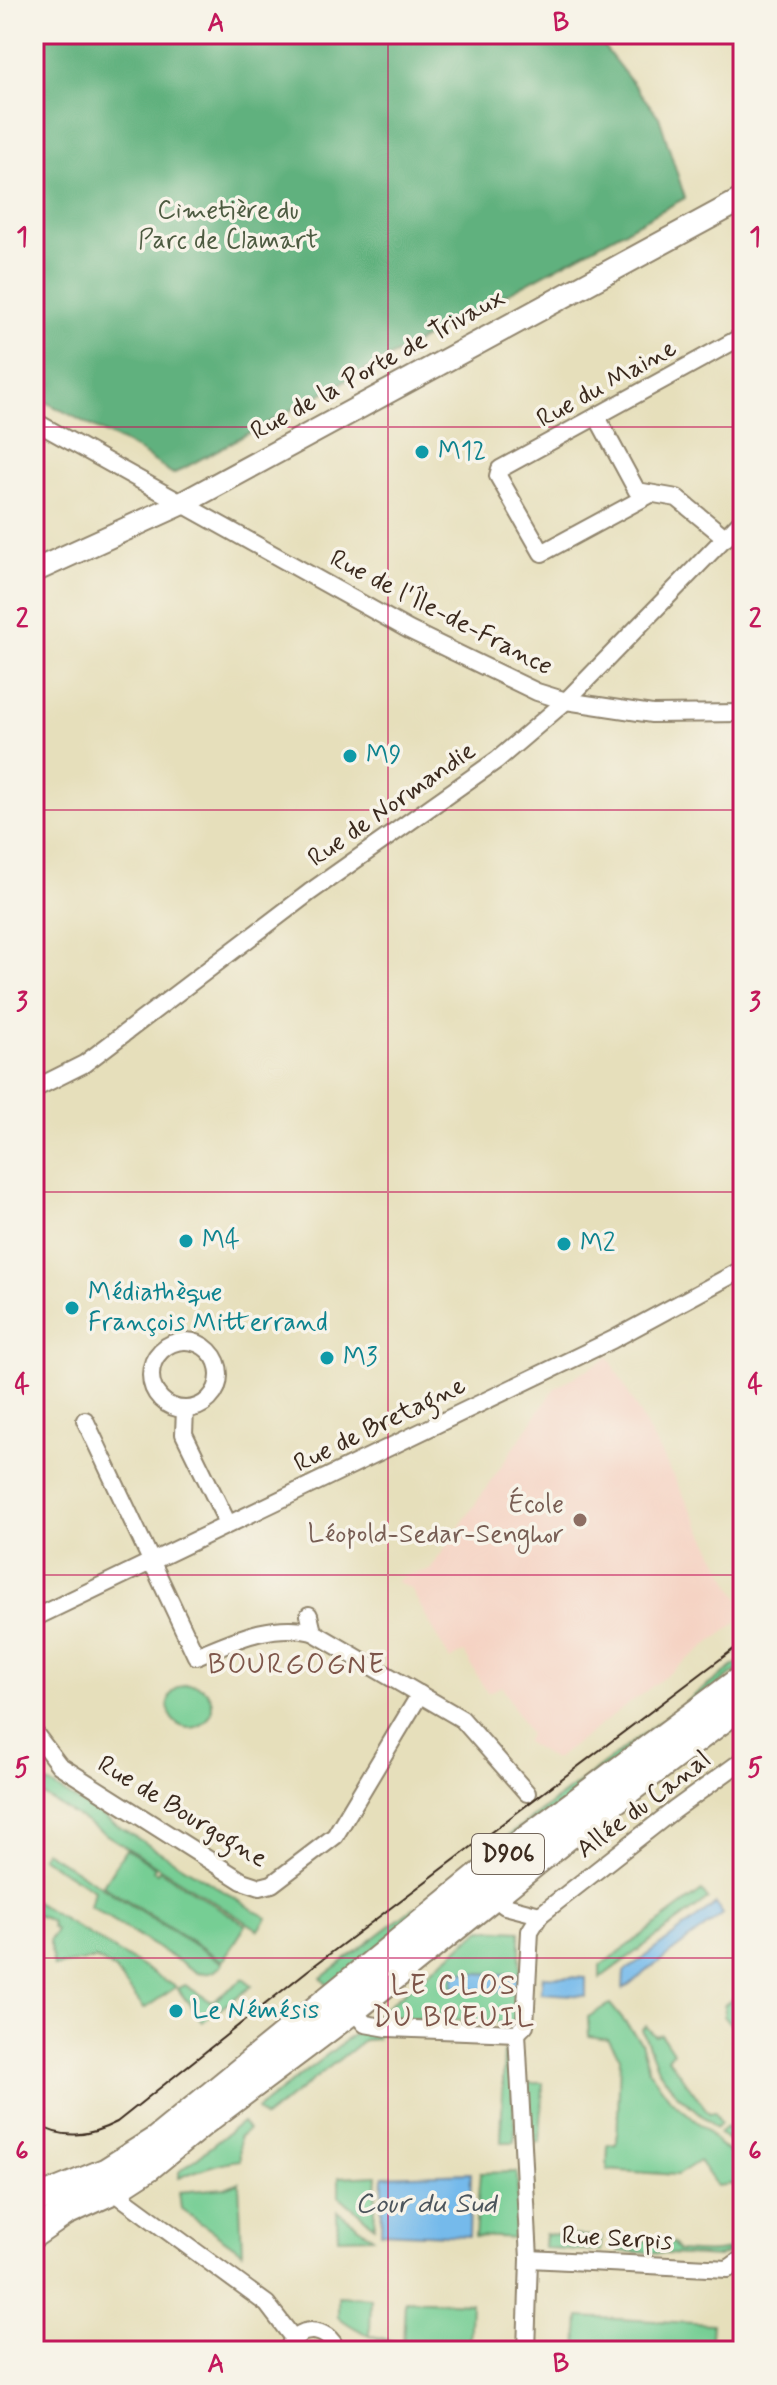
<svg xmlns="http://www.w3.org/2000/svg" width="777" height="2385" viewBox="0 0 777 2385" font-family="Mynerve,sans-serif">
<rect width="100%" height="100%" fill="#f7f3e8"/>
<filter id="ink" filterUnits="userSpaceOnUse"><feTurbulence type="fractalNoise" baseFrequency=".0125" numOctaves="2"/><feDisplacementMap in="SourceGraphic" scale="16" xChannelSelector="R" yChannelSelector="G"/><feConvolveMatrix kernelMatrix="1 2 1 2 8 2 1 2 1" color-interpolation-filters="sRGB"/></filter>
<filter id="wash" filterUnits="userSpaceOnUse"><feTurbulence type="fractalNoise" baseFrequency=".006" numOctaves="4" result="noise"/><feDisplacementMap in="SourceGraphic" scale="32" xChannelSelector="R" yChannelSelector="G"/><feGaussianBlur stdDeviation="1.8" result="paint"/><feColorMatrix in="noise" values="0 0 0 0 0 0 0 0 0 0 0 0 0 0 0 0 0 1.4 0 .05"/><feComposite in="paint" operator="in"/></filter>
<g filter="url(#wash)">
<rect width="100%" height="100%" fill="#e6dfbb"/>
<polygon fill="#f5d2c2" points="609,1357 743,1606 743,1618 554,1760 525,1742 529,1735 502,1686 487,1693 464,1652 450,1660 411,1589 396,1581 406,1575 430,1570 555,1388"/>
<g fill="#76ce94" stroke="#587c59" stroke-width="2">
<polygon points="743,1659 743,1666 455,1884 451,1879"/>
<circle cx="190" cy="1706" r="22"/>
<polygon points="48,1783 267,1918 259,1930 41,1794"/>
<polygon points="126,1849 155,1867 153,1871 157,1873 159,1870 246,1925 223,1961 103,1885"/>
<path d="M45 1851 223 1963C217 1972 208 1975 198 1973L90 1906 94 1890 41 1857Z"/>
<polygon points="702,1891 708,1899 600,1978 600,1966"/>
<polygon points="34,1901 176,1987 144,2009 114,1969 95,1959 54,1967 49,1941 56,1930 52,1927 51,1921 34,1914"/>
<polygon points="415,1907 420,1913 329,1987 321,1978"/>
<polygon points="482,1929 520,1931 520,1975 454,1972 453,1988 519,1992 515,2024 375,2016"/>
<polygon points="243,1979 252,1986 202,2022 178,1989 185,1985 212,2002"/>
<polygon points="743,1992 743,2040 724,2016 724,2005"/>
<polygon points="610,2004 641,2042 649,2070 671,2100 707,2130 720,2146 734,2155 743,2170 743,2194 740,2196 731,2184 717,2186 699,2161 677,2175 607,2170 608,2145 617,2144 620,2057 608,2039 589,2036 588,2017"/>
<polygon points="646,2026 655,2036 661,2034 673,2052 668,2058 709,2113 715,2112 721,2123 716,2128 675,2092 658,2069 642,2029"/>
<polygon points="377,2030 377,2039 364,2040 264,2118 257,2109 358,2031"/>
<polygon points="504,2052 512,2052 515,2142 501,2142"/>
<polygon points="523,2083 543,2083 540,2142 528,2143"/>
<path d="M242 2122 248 2130 239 2137 240 2160C224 2161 194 2171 179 2178V2172Z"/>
<polygon points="726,2127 738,2137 743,2133 743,2158 734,2146 719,2133"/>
<polygon points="517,2172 519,2238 475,2236 480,2173"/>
<polygon points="377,2175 374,2226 339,2196 339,2177"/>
<polygon points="239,2182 242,2252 181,2209 179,2192 225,2188"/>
<polygon points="337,2211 373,2237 338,2238"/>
<polygon points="545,2234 601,2237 601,2251 544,2248"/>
<path d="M619 2239 673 2243 678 2251C701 2252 723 2257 743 2242V2247L719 2257 618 2251Z"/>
<path d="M338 2296 371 2298 370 2335 403 2344 405 2300 471 2303 469 2350C418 2346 381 2349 338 2317Z"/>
<polygon points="579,2317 712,2324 710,2351 577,2351"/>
</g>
<polygon fill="#60b17e" stroke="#4e6e4e" stroke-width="2" points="34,34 594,34 659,117 685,198 173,474 136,449 34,396"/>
<g fill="#75baeb" stroke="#587284" stroke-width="2">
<polygon points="716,1904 723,1914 623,1989 624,1972"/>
<polygon points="454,1972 520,1975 519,1992 453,1989"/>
<polygon points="543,1976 586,1978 586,1996 541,1993"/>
<polygon points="471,2173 469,2236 381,2232 383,2176"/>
</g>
</g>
<g filter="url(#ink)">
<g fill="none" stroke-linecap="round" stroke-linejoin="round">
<defs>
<g id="street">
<polyline points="597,417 637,491 677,498 726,538"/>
<polyline points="34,421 409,630 537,692 566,701 652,714 743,713"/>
<polyline points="651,494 542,553 498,476 500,469 743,336"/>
<polyline points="34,1089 84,1064 310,892 497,760 566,701 743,519"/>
<circle cx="185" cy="1375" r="34"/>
<polyline points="185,1409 184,1434 228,1524"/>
<path d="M85 1420 196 1656C233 1641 272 1621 313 1632"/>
<polyline points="309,1615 313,1632 462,1719 527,1793"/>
<polyline points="34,1618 612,1340 743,1269"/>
<polyline points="34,1732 59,1765 242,1881 260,1887 272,1884 335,1836 420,1694"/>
<polyline points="492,1896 505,1906 540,1915 674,1810 743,1760"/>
<polyline points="353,2010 365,2024 388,2028 517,2033 529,2259 526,2351"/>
<polyline points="517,2033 525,2025 530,1931 540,1915"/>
<polyline points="106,2186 267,2304 293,2338"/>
<polyline points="529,2259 728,2269 743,2258"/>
<path d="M287 2351C296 2324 328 2325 337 2351"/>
</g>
<polyline id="secondary" points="34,571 181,504 743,199"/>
<g id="primary">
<polyline points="34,2201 107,2171 156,2140 504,1856 743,1678"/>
<polyline points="34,2234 66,2212 112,2191 149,2167 205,2121 353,2010 577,1829 743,1704"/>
</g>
</defs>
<use href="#street" stroke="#90846c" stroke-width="20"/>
<use href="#secondary" stroke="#90846c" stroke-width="26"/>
<use href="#primary" stroke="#90846c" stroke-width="30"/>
<use href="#street" stroke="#fff" stroke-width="16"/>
<use href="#secondary" stroke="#fff" stroke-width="22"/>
<use href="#primary" stroke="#fff" stroke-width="26"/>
<path stroke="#3b2a1e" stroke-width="2" d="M34 2123C63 2140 88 2137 117 2122L307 1971 743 1642"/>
</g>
</g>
<path fill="none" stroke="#c2185b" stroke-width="2" stroke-opacity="0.55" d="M388 34V2351M34 427H743M34 810H743M34 1192H743M34 1575H743M34 1958H743"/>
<g fill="#0f9aa8" stroke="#f7f3e8" stroke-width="3">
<circle cx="422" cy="452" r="8"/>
<circle cx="350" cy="756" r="8"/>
<circle cx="186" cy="1241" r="8"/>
<circle cx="564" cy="1244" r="8"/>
<circle cx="72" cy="1308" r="8"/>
<circle cx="327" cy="1358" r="8"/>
<circle cx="176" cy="2011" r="8"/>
</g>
<circle fill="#8d6e63" stroke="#f7f3e8" stroke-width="3" cx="580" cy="1520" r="8"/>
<g text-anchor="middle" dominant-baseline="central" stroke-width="7" stroke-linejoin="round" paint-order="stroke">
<rect fill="#f7f3e8" stroke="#73665b" stroke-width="2" x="472" y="1834" width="72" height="40" rx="6"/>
<g font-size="24" font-weight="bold" fill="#3b2a1e">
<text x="508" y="1854">D906</text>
</g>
<g font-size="26" fill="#4d5b41" stroke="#f7f3e8">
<text x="228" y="211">Cimetière du<tspan x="228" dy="30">Parc de Clamart</tspan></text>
</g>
<g font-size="26" fill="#3b2a1e" stroke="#f7f3e8">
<text transform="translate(378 365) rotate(-29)">Rue de la Porte de Trivaux</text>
<text transform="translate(607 384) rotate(-29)">Rue du Maine</text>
<text transform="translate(441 613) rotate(27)">Rue de l'Île-de-France</text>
<text transform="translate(392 805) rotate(-35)">Rue de Normandie</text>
<text transform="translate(380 1425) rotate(-26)">Rue de Bretagne</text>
<text transform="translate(644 1805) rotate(-37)">Allée du Canal</text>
<text transform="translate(182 1812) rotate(31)">Rue de Bourgogne</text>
<text transform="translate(617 2239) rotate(3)">Rue Serpis</text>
</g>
<g font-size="26" fill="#0d838f" stroke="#f7f3e8" text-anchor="start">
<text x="438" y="452">M12</text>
<text x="366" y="756">M9</text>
<text x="202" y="1241">M4</text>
<text x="580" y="1244">M2</text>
<text x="88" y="1293">Médiathèque<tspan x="88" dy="30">François Mitterrand</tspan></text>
<text x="343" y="1358">M3</text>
<text x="192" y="2011">Le Némésis</text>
</g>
<g font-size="26" fill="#785e54" stroke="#f7f3e8" text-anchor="end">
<text x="564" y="1505">École<tspan x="564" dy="30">Léopold-Sedar-Senghor</tspan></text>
</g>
<g font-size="28" letter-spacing="2" fill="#7e564a" stroke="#f7f3e8">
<text x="297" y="1665">BOURGOGNE</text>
<text x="454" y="1986">LE CLOS<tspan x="454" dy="32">DU BREUIL</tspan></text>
</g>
<g font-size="28" font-style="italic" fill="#4c555c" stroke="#f7f3e8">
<text x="426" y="2204">Cour du Sud</text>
</g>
</g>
<rect width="777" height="2385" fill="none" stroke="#f7f3e8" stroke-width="88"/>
<rect x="44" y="44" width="689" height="2297" fill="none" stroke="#c2185b" stroke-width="3"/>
<g font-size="26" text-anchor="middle" font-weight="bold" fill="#c2185b">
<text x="216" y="31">A</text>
<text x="561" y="31">B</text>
<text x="22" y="245">1</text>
<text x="755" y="245">1</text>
<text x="22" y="627">2</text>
<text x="755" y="627">2</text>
<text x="22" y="1010">3</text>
<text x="755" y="1010">3</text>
<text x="22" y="1393">4</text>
<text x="755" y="1393">4</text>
<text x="22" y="1776">5</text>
<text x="755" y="1776">5</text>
<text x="22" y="2159">6</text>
<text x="755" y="2159">6</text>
<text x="216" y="2372">A</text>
<text x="561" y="2372">B</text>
</g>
</svg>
